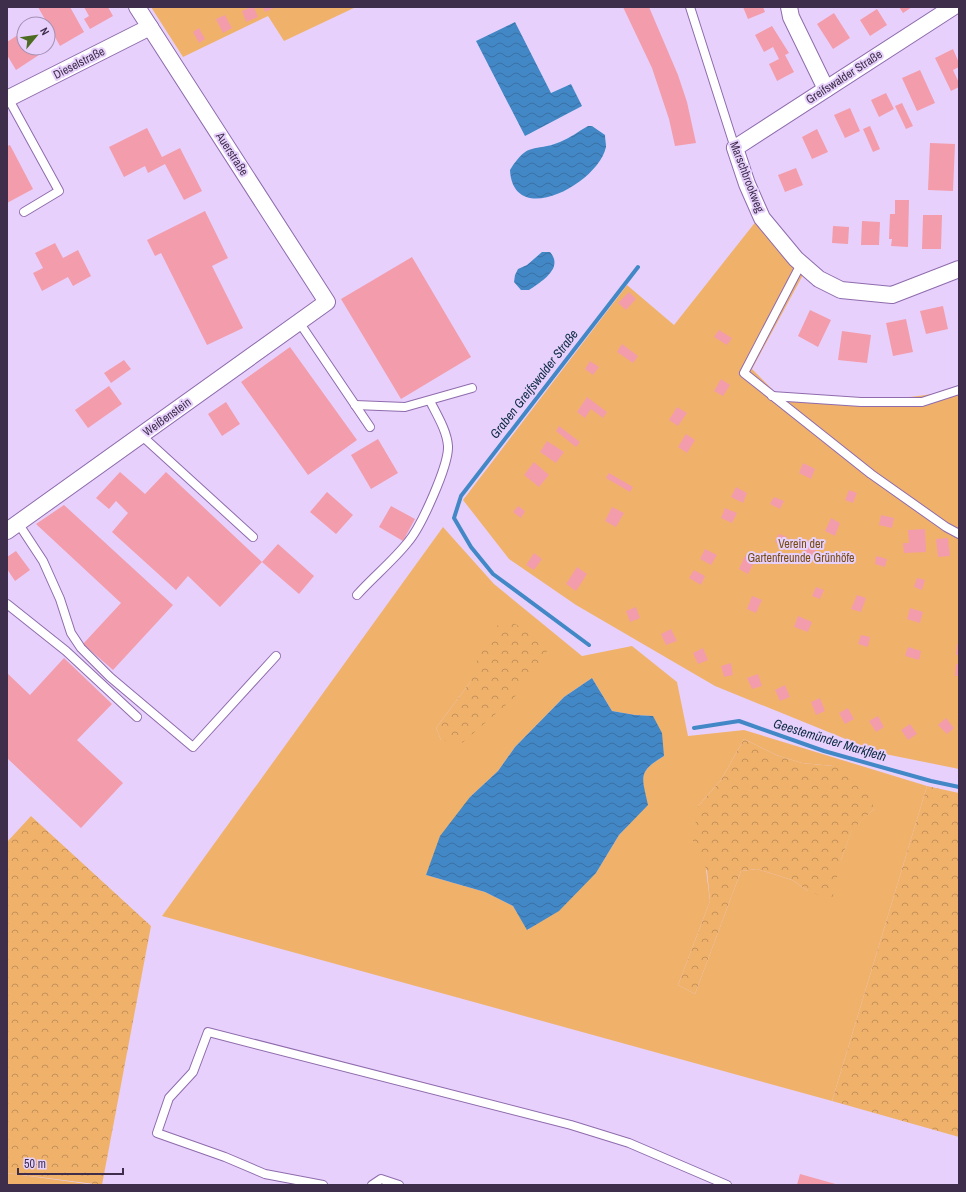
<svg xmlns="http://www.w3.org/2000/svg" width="966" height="1192" viewBox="0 0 966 1192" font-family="'Archivo Narrow',sans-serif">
<defs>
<pattern id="forest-crowns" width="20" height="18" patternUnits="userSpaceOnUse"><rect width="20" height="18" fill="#f0b26b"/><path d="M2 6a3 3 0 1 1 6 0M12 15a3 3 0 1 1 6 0" fill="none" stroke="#c4915a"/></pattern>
<pattern id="water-waves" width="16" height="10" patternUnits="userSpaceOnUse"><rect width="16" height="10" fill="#4388c6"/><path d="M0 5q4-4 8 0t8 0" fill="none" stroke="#3970a3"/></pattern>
</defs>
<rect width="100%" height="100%" fill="#e7d1fc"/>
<g fill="#f0b26b" fill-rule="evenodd">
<polygon points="151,7 356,7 284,41 268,16 183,57"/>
<path d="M757 220 804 273 752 369 775 392C829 395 909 407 959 386V769L880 753 715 686 576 605 509 559 463 500 627 285 674 325Z"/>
<path d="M443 527 494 584 582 656 632 646 677 682 688 736 744 730 927 786 832 1101 162 916ZM592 678 612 711 635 715 653 716 664 756C637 772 642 777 647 805L619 835 596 873 528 930 513 906 485 892 426 875 470 797 498 771 515 747 564 697ZM471 681 441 740 436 728ZM744 739 776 755 802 763 833 766 874 809 852 829 841 860 808 891 792 880 757 869 741 871 695 994 678 985 710 901 698 806 721 780Z"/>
<polygon points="7,1173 95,1185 7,1185"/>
</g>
<g fill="url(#forest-crowns)">
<polygon points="507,619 546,643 547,655 514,698 462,743 441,740 436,728 471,681 477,660 499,623"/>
<polygon points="744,739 776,755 802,763 833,766 860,779 869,789 874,809 852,830 841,860 832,900 808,891 792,880 757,869 741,871 695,994 678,985 710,901 707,871 693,841 698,806 721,780"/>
<polygon points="927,786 959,793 959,1137 832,1101"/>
<polygon points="31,816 151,926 102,1185 7,1173 7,842"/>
</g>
<g fill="url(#water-waves)">
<polygon points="515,22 551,93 571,84 582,106 525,136 476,41"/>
<path d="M588 126H592L605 135C605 139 606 143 606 147 598 184 513 229 510 170 529 140 533 153 560 142 570 138 579 131 588 126Z"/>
<path d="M542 252H550C564 268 542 281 529 290H521L514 282 515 275 518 269 527 265Z"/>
<path d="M592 678 612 711 635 715 653 716 662 733 664 756C637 772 642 777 648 805L619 835 596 873 559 911 527 930 513 906 485 892 426 875 440 836 470 797 498 771 515 747 564 697Z"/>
</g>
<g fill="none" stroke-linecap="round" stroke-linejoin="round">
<g stroke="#4388c6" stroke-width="4">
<polyline points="589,645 493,574 471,547 454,518 461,496 638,267"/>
<polyline points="694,728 739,721 824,751 931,781 959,787"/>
</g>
</g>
<g fill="#f39cab">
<polygon points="38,7 70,7 84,32 60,46"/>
<polygon points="84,7 108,7 113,16 90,29 84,19 89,16"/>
<polygon points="251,7 254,7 258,17 246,22 242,11"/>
<polygon points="263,7 276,7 265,12"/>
<polygon points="623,7 649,7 678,75 687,102 696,143 675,146 669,119 652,68"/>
<polygon points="743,7 763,7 765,12 748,19"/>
<polygon points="899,7 912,7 903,13"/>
<polygon points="877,9 887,25 870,36 860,20"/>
<polygon points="834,13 850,38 833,49 817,24"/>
<polygon points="225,15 232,28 223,33 216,19"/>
<polygon points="772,26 789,53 785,55 794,72 777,81 769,64 779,59 773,47 764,52 755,35"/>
<polygon points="199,28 205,39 199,43 193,32"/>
<polygon points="24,31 24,48 43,48 45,51 16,70 7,55 7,42"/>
<polygon points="953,49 959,63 959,67 953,70 959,83 959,87 951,91 935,58"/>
<polygon points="920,70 935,103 917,111 902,78"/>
<polygon points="886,93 894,109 879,117 871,100"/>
<polygon points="902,103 913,126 906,129 895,106"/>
<polygon points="850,108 860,131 845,138 834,115"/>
<polygon points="870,126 880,149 873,152 863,129"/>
<polygon points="147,128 162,157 180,148 202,191 184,200 165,164 148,173 145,166 124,177 109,147"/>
<polygon points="817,129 828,152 812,159 802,137"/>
<polygon points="930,143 955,144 953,191 928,190"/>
<polygon points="10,145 33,189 7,203 7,146"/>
<polygon points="796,168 803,185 785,192 778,175"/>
<polygon points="895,200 909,200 908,247 891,246 892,239 889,239 890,214 895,214"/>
<polygon points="205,211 228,258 212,266 243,328 207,345 161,253 155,256 147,240"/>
<polygon points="923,215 942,215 941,249 922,249"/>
<polygon points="862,221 880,222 879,245 861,245"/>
<polygon points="833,226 849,227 848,244 832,243"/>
<polygon points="55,243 63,258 78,250 91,276 73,286 68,277 42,291 33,273 43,268 35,253"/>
<polygon points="412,257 471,357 401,399 341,299"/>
<polygon points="629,292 636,299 626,310 618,303"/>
<polygon points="943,306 948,329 926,334 920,311"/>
<polygon points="810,310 831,320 818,347 798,336"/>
<polygon points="906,319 913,352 893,356 886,323"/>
<polygon points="719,330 732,338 727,345 714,337"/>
<polygon points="842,331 871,335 867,363 838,360"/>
<polygon points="622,344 638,356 633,363 617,352"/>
<polygon points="290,347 357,440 308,475 241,382"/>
<polygon points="124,360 131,369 111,383 104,373"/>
<polygon points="590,361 599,367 593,375 585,369"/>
<polygon points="721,379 730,385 723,396 714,391"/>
<polygon points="109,386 122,404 88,428 75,410"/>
<polygon points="587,397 607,412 603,418 591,409 585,418 577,412"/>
<polygon points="226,402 240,424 222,436 208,414"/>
<polygon points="677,407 687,413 678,426 669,420"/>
<polygon points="559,426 580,442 576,447 556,431"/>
<polygon points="686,434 695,440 687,453 678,447"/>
<polygon points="378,439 398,473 371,489 351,455"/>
<polygon points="547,441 564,452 556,463 540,452"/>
<polygon points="534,462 549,475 539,487 524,475"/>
<polygon points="803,463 815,469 811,479 799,473"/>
<polygon points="120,472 145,494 166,472 262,562 220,607 188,576 176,590 112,532 128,513 116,501 109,509 96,498"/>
<polygon points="609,473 633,487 630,492 606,478"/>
<polygon points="736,487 747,493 743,503 731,497"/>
<polygon points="849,490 857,493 853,503 845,500"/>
<polygon points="327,492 353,515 336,534 310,512"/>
<polygon points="774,497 784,501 780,509 770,504"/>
<polygon points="64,505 173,605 113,670 83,644 121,603 36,524"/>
<polygon points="391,506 415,519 403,541 379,527"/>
<polygon points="518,506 525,511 521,518 513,512"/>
<polygon points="612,507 624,513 616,527 605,521"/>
<polygon points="725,508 737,513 732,523 721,518"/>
<polygon points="881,515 894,518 892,528 879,525"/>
<polygon points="831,518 840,523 835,536 825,531"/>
<polygon points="925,529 926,552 904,553 903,543 909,543 908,530"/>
<polygon points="779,534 787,537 784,546 775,542"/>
<polygon points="948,538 950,556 938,557 936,539"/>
<polygon points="278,544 314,576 299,594 262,562"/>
<polygon points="806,545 816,549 813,558 803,554"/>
<polygon points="705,549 717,555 711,565 700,559"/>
<polygon points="16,551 30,570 15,581 7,569 7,557"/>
<polygon points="534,553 542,559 534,570 526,565"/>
<polygon points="745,556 755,561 748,574 739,569"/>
<polygon points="876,556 887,559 885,567 875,564"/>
<polygon points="577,567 587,574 576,591 566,584"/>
<polygon points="694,570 705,576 701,585 689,578"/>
<polygon points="917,578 925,580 922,590 914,587"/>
<polygon points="816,587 824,590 820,599 812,596"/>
<polygon points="857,595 866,598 861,612 851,609"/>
<polygon points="752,596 762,600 756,613 747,609"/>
<polygon points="636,607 640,618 630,622 626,611"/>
<polygon points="910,608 923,612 920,623 907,619"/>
<polygon points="798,616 812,622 808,632 794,627"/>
<polygon points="671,629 677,641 666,645 661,634"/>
<polygon points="861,635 870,637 868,647 858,644"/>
<polygon points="957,644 959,644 959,655 956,655"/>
<polygon points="908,647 921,651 919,660 905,656"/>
<polygon points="703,648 708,660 698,664 693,653"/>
<polygon points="64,658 112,704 77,740 123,783 81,828 7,758 7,673 30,695"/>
<polygon points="731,663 733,675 724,677 721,666"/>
<polygon points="956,664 959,664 959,676 955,676"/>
<polygon points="758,674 762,686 752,689 747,678"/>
<polygon points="785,685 790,697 780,701 775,690"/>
<polygon points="820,698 825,711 816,715 811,702"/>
<polygon points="848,708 854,719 845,724 839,713"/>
<polygon points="878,716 884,727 876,732 869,721"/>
<polygon points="946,718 954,728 947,734 938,725"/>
<polygon points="910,724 917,734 908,740 901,730"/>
<polygon points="800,1174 839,1185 797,1185"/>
</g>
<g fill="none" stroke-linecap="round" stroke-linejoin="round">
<defs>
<g id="service">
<polyline points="690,7 735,148"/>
<polyline points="8,98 59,191 24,212"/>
<polyline points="801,264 744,373 871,474 946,527 959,534"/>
<polyline points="299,322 370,427"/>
<polyline points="772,396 861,402 922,402 959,390"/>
<polyline points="355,405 405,407 472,388"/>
<polyline points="141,435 253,537"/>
<polyline points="18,523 43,561 60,599 71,633 81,648 110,677 193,747 276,656"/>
<path d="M357 595C373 577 393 561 408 542 421 527 449 465 448 446 447 431 437 415 430 401"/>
<polyline points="7,604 66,651 137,717"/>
<polyline points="323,1185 265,1174 225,1157 157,1133 169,1098 193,1072 208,1032 571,1125 629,1143 727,1185"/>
<polyline points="372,1185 381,1179 399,1185"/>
</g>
<g id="minor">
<polyline points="789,7 791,17 826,89"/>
<polyline points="953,7 735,148 747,184 762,218 796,259 819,279 841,290 892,295 959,269"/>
<polyline points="7,99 150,27"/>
<polyline points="7,531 327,302 137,7"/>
</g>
</defs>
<use href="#service" stroke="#8f6bad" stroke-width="10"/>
<use href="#minor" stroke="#8f6bad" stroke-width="18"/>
<use href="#service" stroke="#fff" stroke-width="8"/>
<use href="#minor" stroke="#fff" stroke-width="16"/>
</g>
<g text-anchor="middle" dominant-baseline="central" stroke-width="4" stroke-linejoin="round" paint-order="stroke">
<g font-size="12" fill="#3e2e4b" stroke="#e7d1fc">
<text transform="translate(79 63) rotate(-27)">Dieselstraße</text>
<text transform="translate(844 77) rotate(-33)">Greifswalder Straße</text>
<text transform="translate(232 154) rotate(57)">Auerstraße</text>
<text transform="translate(747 177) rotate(69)">Marschbrookweg</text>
<text transform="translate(167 417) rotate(-36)">Weißenstein</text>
</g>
<g font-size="12" fill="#764c14" stroke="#e7d1fc">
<text x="801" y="544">Verein der<tspan x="801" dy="14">Gartenfreunde Grünhöfe</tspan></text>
</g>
<g font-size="13" font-style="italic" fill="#0d2b45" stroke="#e7d1fc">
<text transform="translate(534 384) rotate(-52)">Graben Greifswalder Straße</text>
<text transform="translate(830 740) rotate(17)">Geestemünder Markfleth</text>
</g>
</g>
<rect width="966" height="1192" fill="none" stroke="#3e2e4b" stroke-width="16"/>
<g transform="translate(36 36) rotate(61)"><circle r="19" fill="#e7d1fc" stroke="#a390b5"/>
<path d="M0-3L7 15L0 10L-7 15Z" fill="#4e6c21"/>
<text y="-6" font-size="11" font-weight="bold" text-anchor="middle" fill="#3e2e4b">N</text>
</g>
<path d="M18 1168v6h105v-6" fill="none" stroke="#3e2e4b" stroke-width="2"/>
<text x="24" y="1168" font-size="12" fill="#3e2e4b" stroke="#e7d1fc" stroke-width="3" paint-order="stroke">50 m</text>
</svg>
